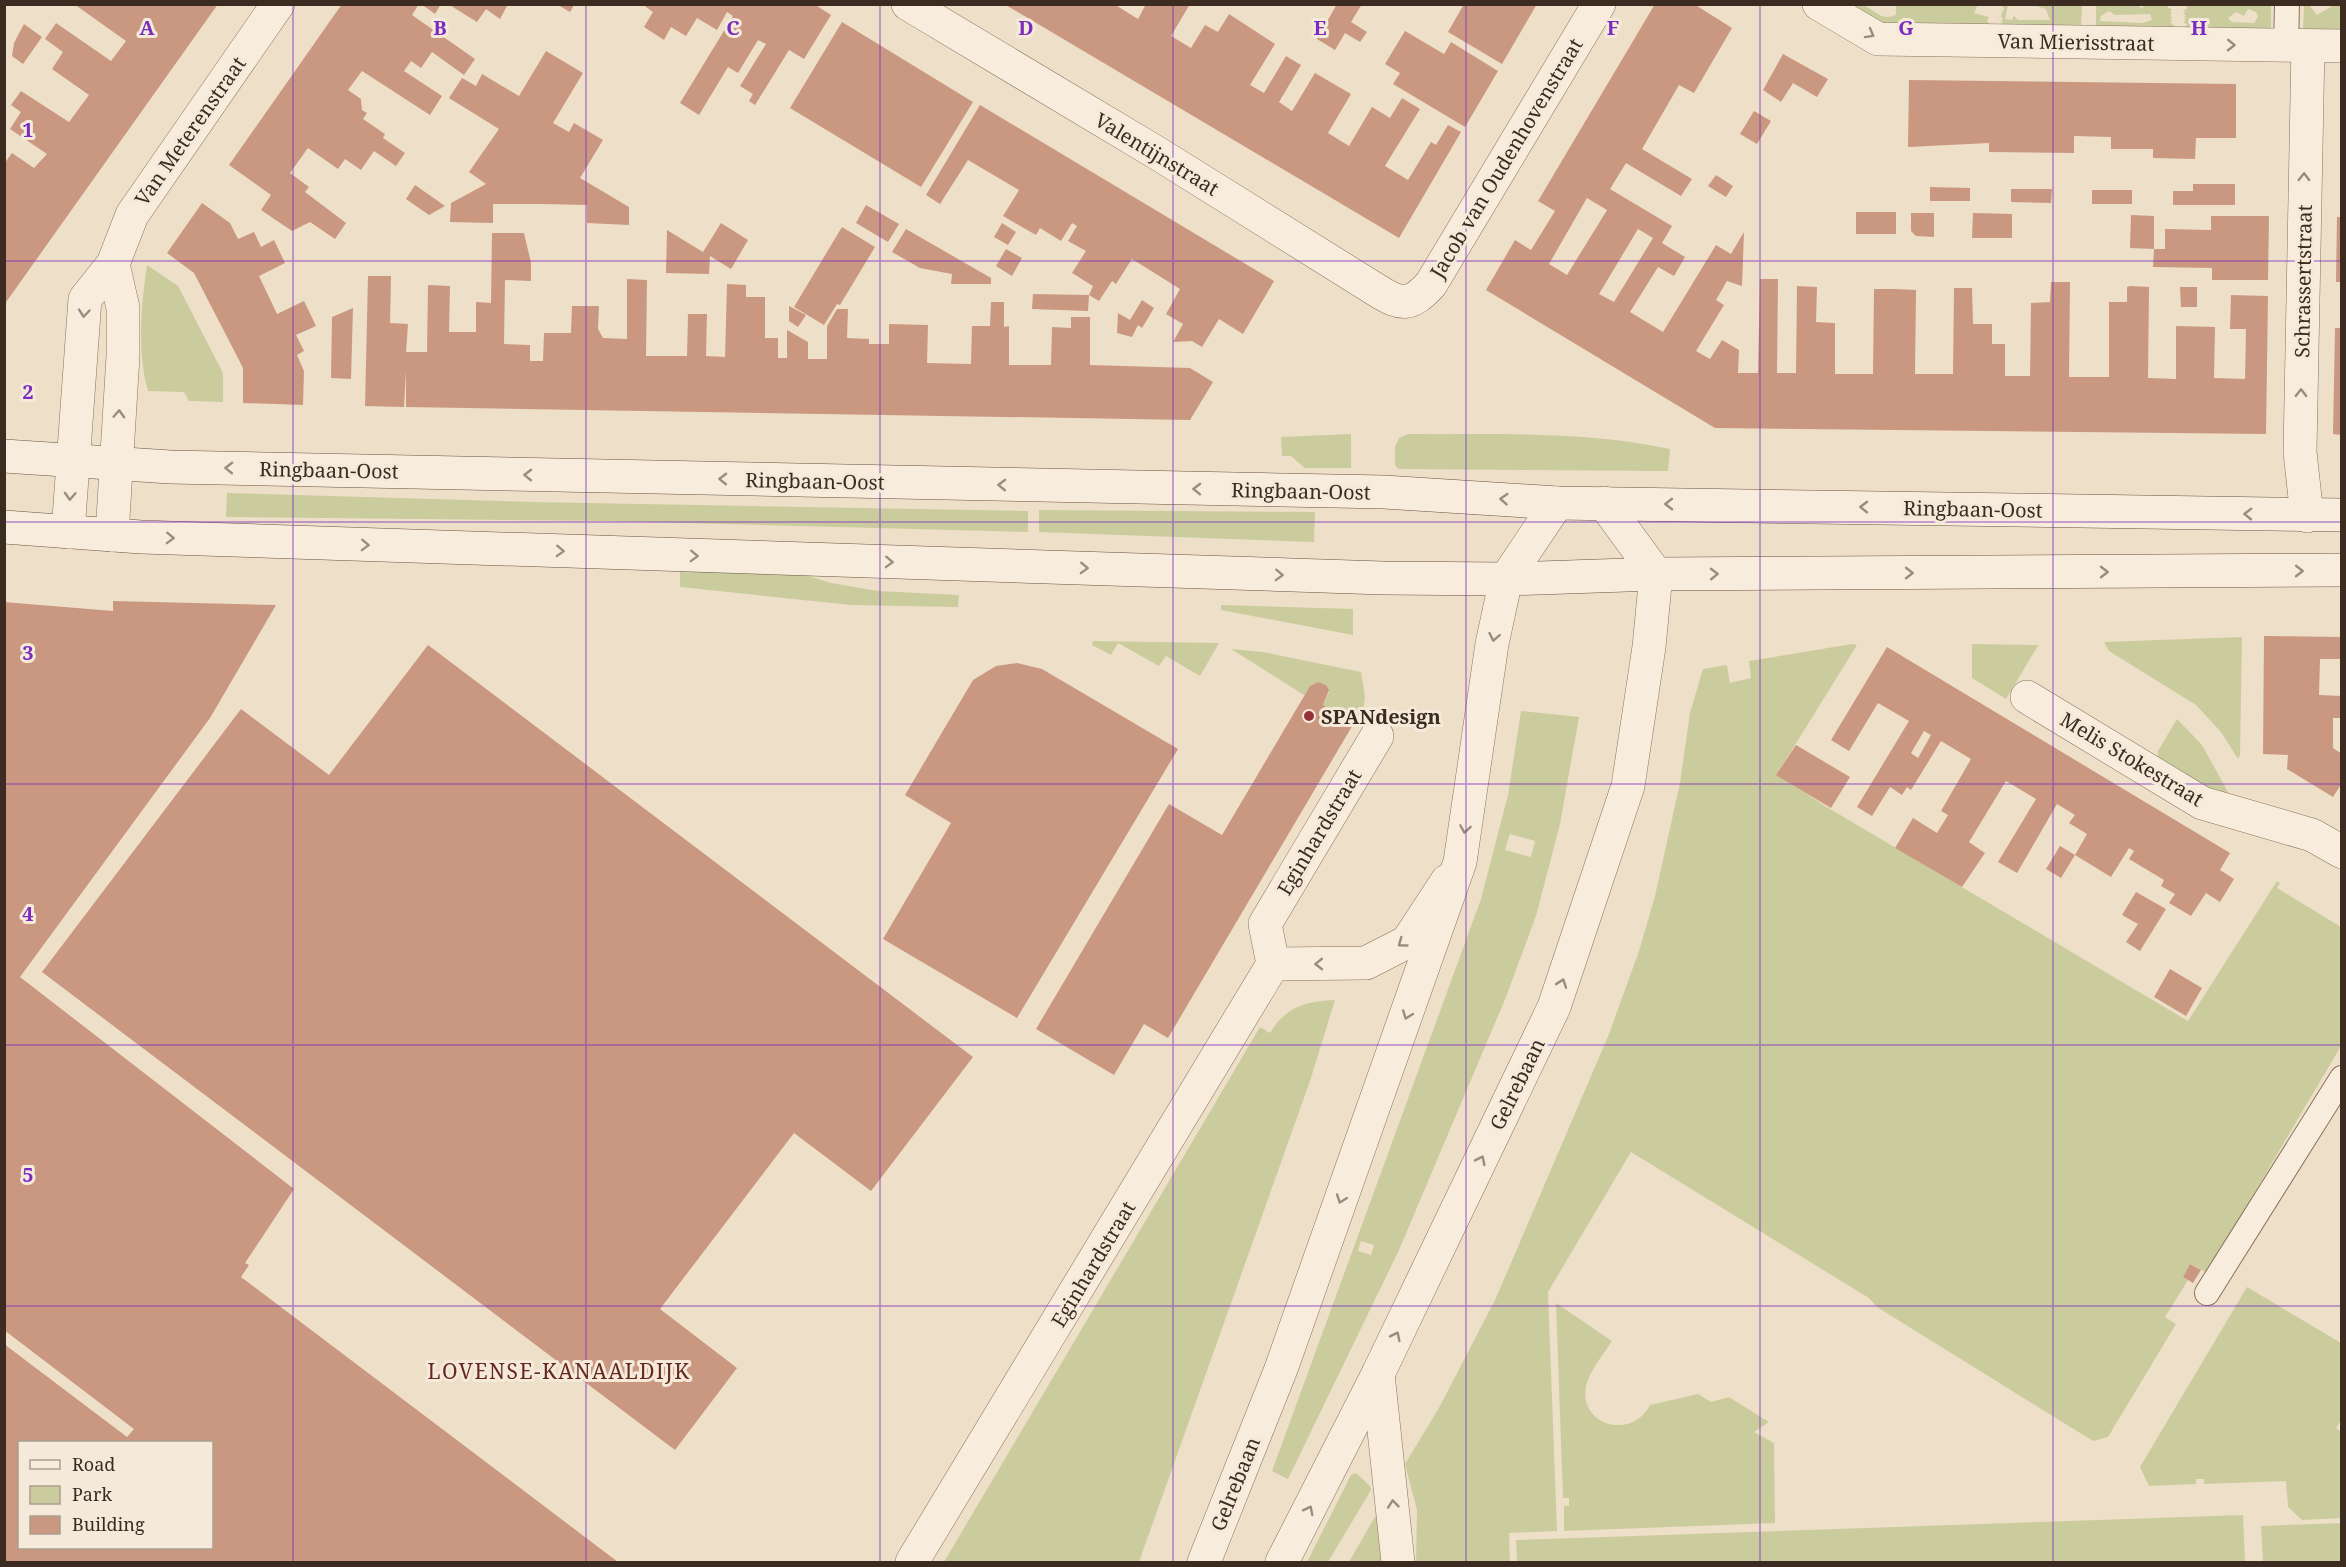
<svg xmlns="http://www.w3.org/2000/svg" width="2346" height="1567" viewBox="0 0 2346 1567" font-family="'Noto Serif',serif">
<rect width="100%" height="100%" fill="#eedfc9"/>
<g fill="#cbcc9d" fill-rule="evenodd">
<path d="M2215 4 2271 5V30L2184 29 2187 25 2183 21H2186L2184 19 2187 18 2184 17 2186 15 2183 13 2186 12 2183 10 2187 9V5ZM2248 9 2256 12 2258 17 2254 23 2232 22 2228 18 2236 12 2244 16Z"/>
<path d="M1847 5C1852 5 1859 3 1863 5 1876 11 1881 21 1896 15V5H1975L1977 6 1974 13 1989 17 1987 21 1989 23 1987 27 1888 26Z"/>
<polygon points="2002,5 2008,5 2005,19 2012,20 2014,16 2018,20 2050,20 2046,9 2033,5 2082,5 2081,28 2000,27 2003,22 2000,22 2003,20 2001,15 2003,15 2001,14 2004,9"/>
<path d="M2096 5H2136L2142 8 2146 5H2168V8L2172 9 2170 12H2172L2170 17H2173L2170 19 2173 21 2170 22 2174 26 2171 29 2096 28ZM2109 11 2115 15 2150 14 2152 20 2143 23 2100 21 2101 16Z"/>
<polygon points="2304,5 2309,5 2317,15 2334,5 2341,5 2341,31 2303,30"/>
<path d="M147 265 178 286 223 373V402L189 401 184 392 148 391C137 353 141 304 147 265Z"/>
<polygon points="1351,434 1351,468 1305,468 1291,456 1282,456 1281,437"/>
<path d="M1408 434C1496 435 1585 430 1670 449L1668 471 1398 469 1395 465V447L1399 438Z"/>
<polygon points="227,493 533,502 1028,511 1028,532 607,521 226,517"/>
<polygon points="1039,510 1315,512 1314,542 1039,532"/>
<polygon points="680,567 799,573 831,583 878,591 959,595 958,607 851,605 680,587"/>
<polygon points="1221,605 1353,609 1353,635 1221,610"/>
<polygon points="2242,637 2240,755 2238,759 2221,732 2196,705 2109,651 2104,642"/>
<polygon points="1093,641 1219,643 1200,676 1166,656 1159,666 1118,643 1111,655 1092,645"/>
<polygon points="1852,644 1857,645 1777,774 1825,806 2188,1021 2277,881 2280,883 2277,888 2341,927 2341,1046 2207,1273 2191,1264 2183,1277 2188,1280 2165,1317 2176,1324 2108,1437 2093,1441 1877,1307 1869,1298 1631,1152 1548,1292 1557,1531 1509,1533 1510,1562 1416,1562 1417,1510 1405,1464 1440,1406 1496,1298 1609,1034 1639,951 1655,896 1680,783 1690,713 1703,669 1727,665 1730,683 1751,678 1749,661"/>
<polygon points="1972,644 2038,645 2039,644 2006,699 1972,678"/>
<polygon points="1231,649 1263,652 1361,672 1365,696 1363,713 1361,712 1354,723 1323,705 1329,692 1324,684 1313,684 1304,695"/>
<path d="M1521 711 1579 717 1560 824 1536 916 1506 997 1399 1250 1288 1479 1272 1471 1481 899 1508 795ZM1510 834 1535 841 1531 857 1505 850ZM1361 1241 1374 1245 1371 1255 1358 1251Z"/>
<polygon points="2177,719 2202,745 2228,792 2225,794 2218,794 2158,757 2158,751"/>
<path d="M1335 1000 1310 1081 1139 1562H944L1260 1027 1270 1033C1285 1007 1306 1001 1335 1000Z"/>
<polygon points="2247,1287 2341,1343 2341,1420 2336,1428 2341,1432 2341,1518 2302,1520 2288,1507 2286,1481 2204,1484 2204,1479 2196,1479 2196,1484 2149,1486 2140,1467"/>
<path d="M1556 1303 1612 1341C1603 1355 1590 1370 1586 1386 1578 1425 1632 1441 1650 1405L1698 1394 1711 1402 1729 1397 1769 1422 1754 1432 1774 1443 1775 1523 1564 1531V1506H1569V1498H1563Z"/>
<polygon points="1356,1473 1370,1486 1371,1490 1328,1562 1307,1562 1351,1475"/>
<polygon points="1378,1514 1382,1562 1349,1562 1376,1515"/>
<polygon points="2243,1515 2245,1562 1517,1562 1516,1540"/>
<polygon points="2341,1523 2341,1562 2263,1562 2261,1526"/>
</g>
<g fill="#ca9880" fill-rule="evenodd">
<polygon points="74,4 218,4 4,305 4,164 12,153 34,168 47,154 10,129 21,112 11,105 21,91 69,122 89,95 52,69 63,52 45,39 56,23 111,61 126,41"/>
<polygon points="342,4 419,4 412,15 475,59 464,75 432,52 421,68 411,61 404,71 442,96 430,115 362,71 348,90 361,99 362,110 367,113 363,119 385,134 383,138 405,153 396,166 374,151 361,170 345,159 338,169 308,148 290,173 309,187 305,192 346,223 335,239 310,222 292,231 261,210 271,195 229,165"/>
<polygon points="421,4 441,4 435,14"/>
<polygon points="448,4 508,4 500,19 486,9 477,22"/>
<polygon points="642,4 814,4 831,15 804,59 789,50 755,105 749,101 753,94 740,86 766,44 758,40 738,73 728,67 699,115 680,103 733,16 727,12 717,30 697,18 686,36 671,27 664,40 644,27 653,12"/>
<polygon points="1004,4 1114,4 1138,19 1146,4 1190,4 1171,36 1191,48 1205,25 1218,32 1229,14 1275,44 1250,85 1264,93 1286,56 1301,65 1279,102 1292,111 1315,73 1351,94 1328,133 1349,146 1372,107 1390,118 1402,98 1420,109 1385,166 1408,180 1431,142 1436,145 1448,125 1461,132 1399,238"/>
<polygon points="1337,4 1362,4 1351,22 1367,32 1360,42 1345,33 1335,50 1317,39"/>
<polygon points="1464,4 1537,4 1502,64 1448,32"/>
<path d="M1655 4H1694L1732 28 1694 93 1679 85 1642 149 1692 179 1681 196 1626 163 1610 189 1672 226 1662 243 1685 257 1674 276 1658 267 1630 312 1663 332 1716 245 1731 254 1744 232 1742 286 1727 281 1716 300 1724 305 1696 351 1710 359 1722 340 1739 350 1738 373H1758L1760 279H1778L1777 373H1796L1797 286 1817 287 1816 322 1835 323V374H1873L1874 289H1895L1916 290 1915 374H1953L1954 288H1972L1973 324H1992V344H2005V376H2030L2031 303 2050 302 2051 282H2070L2069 377H2109V302H2127V287L2130 286 2149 287 2148 378 2176 379V326L2215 327 2214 378 2245 379 2246 329H2230L2231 295 2268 296 2266 434 1715 428 1486 290 1515 240 1531 250 1555 211 1538 201ZM1587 198 1607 210 1567 275 1549 264ZM1638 229 1653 238 1614 302 1599 294Z"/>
<polygon points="558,5 574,5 570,12"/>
<polygon points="842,22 973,102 921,187 790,108"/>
<polygon points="24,24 42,37 23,64 12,56 14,43"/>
<polygon points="1405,31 1444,54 1451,42 1498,71 1465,127 1393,84 1400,73 1385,64"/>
<polygon points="546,51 583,73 553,123 569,132 574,123 603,140 580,178 629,207 629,225 587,223 587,205 542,204 493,204 493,223 450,222 451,203 486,184 469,172 499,129 449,98 462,78 476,86 482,74 519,96"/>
<polygon points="1783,54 1828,79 1817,97 1793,83 1781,102 1763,90"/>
<polygon points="1909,80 2236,84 2236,138 2196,138 2195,159 2153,158 2153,149 2111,149 2111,137 2074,136 2074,153 1989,152 1989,143 1908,147"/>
<polygon points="980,105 1274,281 1243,334 1219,319 1202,347 1192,341 1173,342 1183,324 1166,314 1180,289 1132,259 1116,284 1112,281 1099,301 1089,295 1093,286 1072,273 1086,251 1068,241 1077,226 1072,223 1061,241 1040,228 1036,235 1003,216 1019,190 968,160 940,204 926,195"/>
<polygon points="1754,111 1771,121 1757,144 1740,134"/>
<polygon points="1716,175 1733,186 1726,197 1708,186"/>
<polygon points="2193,184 2235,184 2235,205 2173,205 2173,191 2193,191"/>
<polygon points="415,185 445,206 429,215 406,199"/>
<polygon points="1930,187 1970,188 1970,201 1930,201"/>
<polygon points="2011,189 2052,189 2051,203 2011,202"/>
<rect x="2092" y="190" width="40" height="14"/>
<polygon points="202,203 230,223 238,239 254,232 261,247 274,240 285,263 259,276 277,314 304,301 316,326 296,335 304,351 297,355 304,371 303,405 243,403 243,368 240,362 194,273 167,253"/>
<polygon points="866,205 899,224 888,242 856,223"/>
<rect x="1856" y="212" width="40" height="22"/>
<polygon points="1911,213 1934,213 1934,237 1916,236 1911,231"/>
<polygon points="1973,213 2012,214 2012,238 1972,238"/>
<polygon points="2131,215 2154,216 2154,249 2130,248"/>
<polygon points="2211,216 2269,216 2268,280 2212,280 2212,268 2153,267 2154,249 2165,249 2165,229 2211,230"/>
<polygon points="2337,217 2342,217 2342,282 2336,282"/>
<polygon points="721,223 748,240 731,269 710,256 709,274 666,273 667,230 703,252"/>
<polygon points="1002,223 1016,232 1008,245 994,237"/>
<polygon points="842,227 875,247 840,305 837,304 824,325 794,307"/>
<polygon points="906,229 991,278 991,284 951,284 952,274 920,268 892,252"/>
<polygon points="492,233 524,233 531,263 531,281 505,280 504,344 530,345 530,361 543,361 544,333 571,333 572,306 599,306 598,329 603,338 627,339 627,279 647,280 646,356 687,356 688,314 707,314 706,356 725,357 727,284 746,285 746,297 765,297 765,338 778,338 778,358 787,358 787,330 808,342 808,359 827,359 827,326 837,309 848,309 847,338 869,339 869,344 889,344 889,324 928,325 927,363 971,364 972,326 990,326 991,302 1004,302 1004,327 1009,326 1009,365 1051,365 1052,327 1071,328 1071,317 1090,317 1090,365 1190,368 1213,382 1190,420 406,407 406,371 404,407 365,406 368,276 391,276 390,323 408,324 406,352 427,352 428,285 450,286 449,332 476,332 476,302 491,303"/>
<polygon points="1006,249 1022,258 1012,276 996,266"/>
<polygon points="2180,287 2197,287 2197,307 2181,307"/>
<polygon points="1033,294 1089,295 1088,311 1032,309"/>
<polygon points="1142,300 1154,308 1142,328 1138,325 1132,337 1117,333 1118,313 1130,320"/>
<polygon points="789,306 806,315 798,327 789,321"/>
<polygon points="353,308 351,379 331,378 332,317"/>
<polygon points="2335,328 2342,328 2342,435 2333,434"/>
<path d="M113 601 276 605 210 718 20 977 294 1189 245 1263 249 1265 241 1277 618 1562H4V1344L127 1437 134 1429 4 1330V602L113 611ZM20 1442H212V1548H20Z"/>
<polygon points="2264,636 2342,637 2342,659 2320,659 2319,695 2342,696 2342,718 2333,718 2333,748 2342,754 2342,783 2333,797 2287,769 2288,755 2263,754"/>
<polygon points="428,645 973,1057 871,1191 794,1133 660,1309 737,1368 675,1450 42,972 241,709 329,775"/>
<path d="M1887 647 2230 853 2220 870 2234 879 2220 902 2206 893 2191 916 2169 903 2175 894 2161 886 2164 880 2129 859 2134 851 2129 848 2111 877 2075 855 2087 834 2069 823 2075 815 2057 804 2017 873 1998 862 2036 799 2006 781 1969 842 1985 853 1962 887 1895 848 1913 818 1937 833 1948 815 1941 811 1971 759 1941 741 1911 790 1907 787 1902 795 1890 787 1872 816 1857 807 1909 721 1878 703 1849 751 1831 740ZM1924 731 1931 735 1918 758 1911 753Z"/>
<polygon points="1017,663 1042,669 1178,749 1017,1018 883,939 951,823 905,795 973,680 996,666"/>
<polygon points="1318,682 1326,685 1329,690 1323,705 1354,723 1168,1038 1144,1024 1114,1075 1036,1029 1169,804 1222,835 1310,686"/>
<polygon points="1796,745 1850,777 1831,808 1776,775"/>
<polygon points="2060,846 2075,855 2061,878 2046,869"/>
<polygon points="2136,892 2166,909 2140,951 2126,942 2138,924 2122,915"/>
<polygon points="2170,969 2202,988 2186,1016 2154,997"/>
<polygon points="2190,1264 2201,1270 2193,1283 2183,1277"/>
</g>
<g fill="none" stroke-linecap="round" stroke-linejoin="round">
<defs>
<g id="service">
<polyline points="2286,46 2287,4"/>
<polyline points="2207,1293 2342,1078"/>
</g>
<g id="minor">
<path d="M908 4 1157 153 1378 291C1402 306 1411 306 1431 284L1599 4"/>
<polyline points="1819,4 1878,39 2342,46"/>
<polyline points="2307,516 2300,452 2308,46"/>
<polyline points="2027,697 2202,803 2312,835 2342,852"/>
<polyline points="1273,964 1366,963 1407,942 1447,881"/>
<polyline points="1378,1374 1398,1562"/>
<polyline points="912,1562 1273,964 1265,924 1377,736"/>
</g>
<g id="tertiary">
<polyline points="68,532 85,299 113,264 132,215 278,4"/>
<polyline points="112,535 123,356 123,308 113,264"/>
<polyline points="1204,1562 1281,1369 1460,862 1492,644 1506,579 1557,503"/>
<polyline points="1282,1562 1378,1374 1554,1007 1628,786 1649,647 1656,574 1604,503"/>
</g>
<g id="secondary">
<polyline points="4,456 170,467 1384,492 1557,503 2342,515"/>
<polyline points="4,527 141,537 1383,578 1506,579 1656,574 2342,570"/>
</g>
</defs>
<use href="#service" stroke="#8a715e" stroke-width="26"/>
<use href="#minor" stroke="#8a715e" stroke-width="34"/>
<use href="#tertiary" stroke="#8a715e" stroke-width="34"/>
<use href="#secondary" stroke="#6c5241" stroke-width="34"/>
<use href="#service" stroke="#f8eddc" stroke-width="24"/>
<use href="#minor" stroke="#f8eddc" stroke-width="33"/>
<use href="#tertiary" stroke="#f8eddc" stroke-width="33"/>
<use href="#secondary" stroke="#f8eddc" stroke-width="33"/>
</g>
<defs><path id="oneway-chevron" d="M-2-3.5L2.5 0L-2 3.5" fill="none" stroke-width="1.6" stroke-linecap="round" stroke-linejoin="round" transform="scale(1.5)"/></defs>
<g stroke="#9a8c7e">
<use href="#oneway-chevron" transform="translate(1870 34) rotate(29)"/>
<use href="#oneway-chevron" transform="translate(2231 45) rotate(1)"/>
<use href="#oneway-chevron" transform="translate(2304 177) rotate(-89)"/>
<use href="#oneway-chevron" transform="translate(84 313) rotate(95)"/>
<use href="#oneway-chevron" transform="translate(2301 393) rotate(-89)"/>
<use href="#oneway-chevron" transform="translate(119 414) rotate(-87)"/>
<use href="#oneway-chevron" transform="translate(229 468) rotate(-179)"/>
<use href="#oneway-chevron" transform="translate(528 475) rotate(-179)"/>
<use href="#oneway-chevron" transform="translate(723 479) rotate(-179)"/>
<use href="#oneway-chevron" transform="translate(1002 485) rotate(-179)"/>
<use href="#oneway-chevron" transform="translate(1197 489) rotate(-179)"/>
<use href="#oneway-chevron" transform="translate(70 496) rotate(93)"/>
<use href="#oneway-chevron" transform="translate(1504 499) rotate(-176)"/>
<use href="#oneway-chevron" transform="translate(1669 504) rotate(-180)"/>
<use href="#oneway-chevron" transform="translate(1864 507) rotate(-179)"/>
<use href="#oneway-chevron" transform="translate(2248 514) rotate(-179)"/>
<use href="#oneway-chevron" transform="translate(170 538) rotate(2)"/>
<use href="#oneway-chevron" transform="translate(365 545) rotate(2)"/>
<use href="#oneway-chevron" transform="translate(560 551) rotate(2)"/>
<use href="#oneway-chevron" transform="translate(694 556) rotate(2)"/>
<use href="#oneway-chevron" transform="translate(889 562) rotate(2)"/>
<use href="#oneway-chevron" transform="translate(1084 568) rotate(2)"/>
<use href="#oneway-chevron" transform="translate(2299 571)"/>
<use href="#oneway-chevron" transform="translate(2104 572)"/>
<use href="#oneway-chevron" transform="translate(1909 573)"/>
<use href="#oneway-chevron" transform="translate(1714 574) rotate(-1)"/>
<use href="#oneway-chevron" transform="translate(1279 575) rotate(2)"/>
<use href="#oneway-chevron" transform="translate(1494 637) rotate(101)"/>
<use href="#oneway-chevron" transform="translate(1465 829) rotate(99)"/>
<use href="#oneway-chevron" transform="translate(1402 943) rotate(144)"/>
<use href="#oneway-chevron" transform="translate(1319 964) rotate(179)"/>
<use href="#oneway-chevron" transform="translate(1562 983) rotate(-71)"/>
<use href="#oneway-chevron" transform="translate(1407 1015) rotate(110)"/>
<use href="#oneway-chevron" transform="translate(1481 1160) rotate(-64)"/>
<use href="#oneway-chevron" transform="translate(1341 1199) rotate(110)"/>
<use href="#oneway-chevron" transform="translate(1396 1336) rotate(-64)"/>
<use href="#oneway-chevron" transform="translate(1393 1504) rotate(-96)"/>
<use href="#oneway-chevron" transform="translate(1309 1510) rotate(-63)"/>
</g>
<path fill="none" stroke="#7b2cbf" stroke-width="1.5" stroke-opacity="0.55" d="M293 4V1562M586 4V1562M880 4V1562M1173 4V1562M1466 4V1562M1760 4V1562M2053 4V1562M4 261H2342M4 522H2342M4 784H2342M4 1045H2342M4 1306H2342"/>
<circle fill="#97303b" stroke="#f5ead9" stroke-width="2" cx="1309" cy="716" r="6"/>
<g text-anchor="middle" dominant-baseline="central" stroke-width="6" stroke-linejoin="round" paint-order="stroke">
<g font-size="20" fill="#3b2b21" stroke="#f5ead9">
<text transform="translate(2076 42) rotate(1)">Van Mierisstraat</text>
<text transform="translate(190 131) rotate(-55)">Van Meterenstraat</text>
<text transform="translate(1157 154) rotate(31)">Valentijnstraat</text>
<text transform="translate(1506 158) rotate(-59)">Jacob van Oudenhovenstraat</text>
<text transform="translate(2303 281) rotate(-89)">Schrassertstraat</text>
<text transform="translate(329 470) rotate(1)">Ringbaan-Oost</text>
<text transform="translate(815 481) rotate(1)">Ringbaan-Oost</text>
<text transform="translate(1301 491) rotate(1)">Ringbaan-Oost</text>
<text transform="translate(1973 509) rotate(1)">Ringbaan-Oost</text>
<text transform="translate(2132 759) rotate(31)">Melis Stokestraat</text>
<text transform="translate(1319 832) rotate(-59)">Eginhardstraat</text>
<text transform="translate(1517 1084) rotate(-64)">Gelrebaan</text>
<text transform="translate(1093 1264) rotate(-59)">Eginhardstraat</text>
<text transform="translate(1235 1484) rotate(-68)">Gelrebaan</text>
</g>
<g font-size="20" font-weight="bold" fill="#3b2b21" stroke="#f5ead9" text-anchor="start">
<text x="1321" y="716">SPANdesign</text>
</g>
<g font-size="21" letter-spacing="1.5" fill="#662922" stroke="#f5ead9">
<text x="559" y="1371">LOVENSE-KANAALDIJK</text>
</g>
</g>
<g font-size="20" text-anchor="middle" font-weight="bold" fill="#7b2cbf" stroke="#f5ead9" stroke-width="6" stroke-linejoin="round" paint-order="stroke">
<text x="147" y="35">A</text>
<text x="440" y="35">B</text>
<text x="733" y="35">C</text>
<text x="1026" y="35">D</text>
<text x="1320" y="35">E</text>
<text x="1613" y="35">F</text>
<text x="1906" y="35">G</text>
<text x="2199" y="35">H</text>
<text x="28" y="137">1</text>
<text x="28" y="399">2</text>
<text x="28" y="660">3</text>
<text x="28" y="921">4</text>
<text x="28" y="1182">5</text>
</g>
<rect width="2346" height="1567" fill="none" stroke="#3b2b21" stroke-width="12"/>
<rect x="18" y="1441" width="195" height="108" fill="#f5ead9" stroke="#ab9e8f" stroke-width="1.5"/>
<rect x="30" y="1460" width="30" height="9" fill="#f8eddc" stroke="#ab9e8f" stroke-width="1.5"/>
<text x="72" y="1471" font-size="18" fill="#3b2b21">Road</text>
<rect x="30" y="1486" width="30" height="18" fill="#cbcc9d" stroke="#ab9e8f" stroke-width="1.5"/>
<text x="72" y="1501" font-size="18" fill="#3b2b21">Park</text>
<rect x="30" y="1516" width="30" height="18" fill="#ca9880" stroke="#ab9e8f" stroke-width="1.5"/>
<text x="72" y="1531" font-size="18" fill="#3b2b21">Building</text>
</svg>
